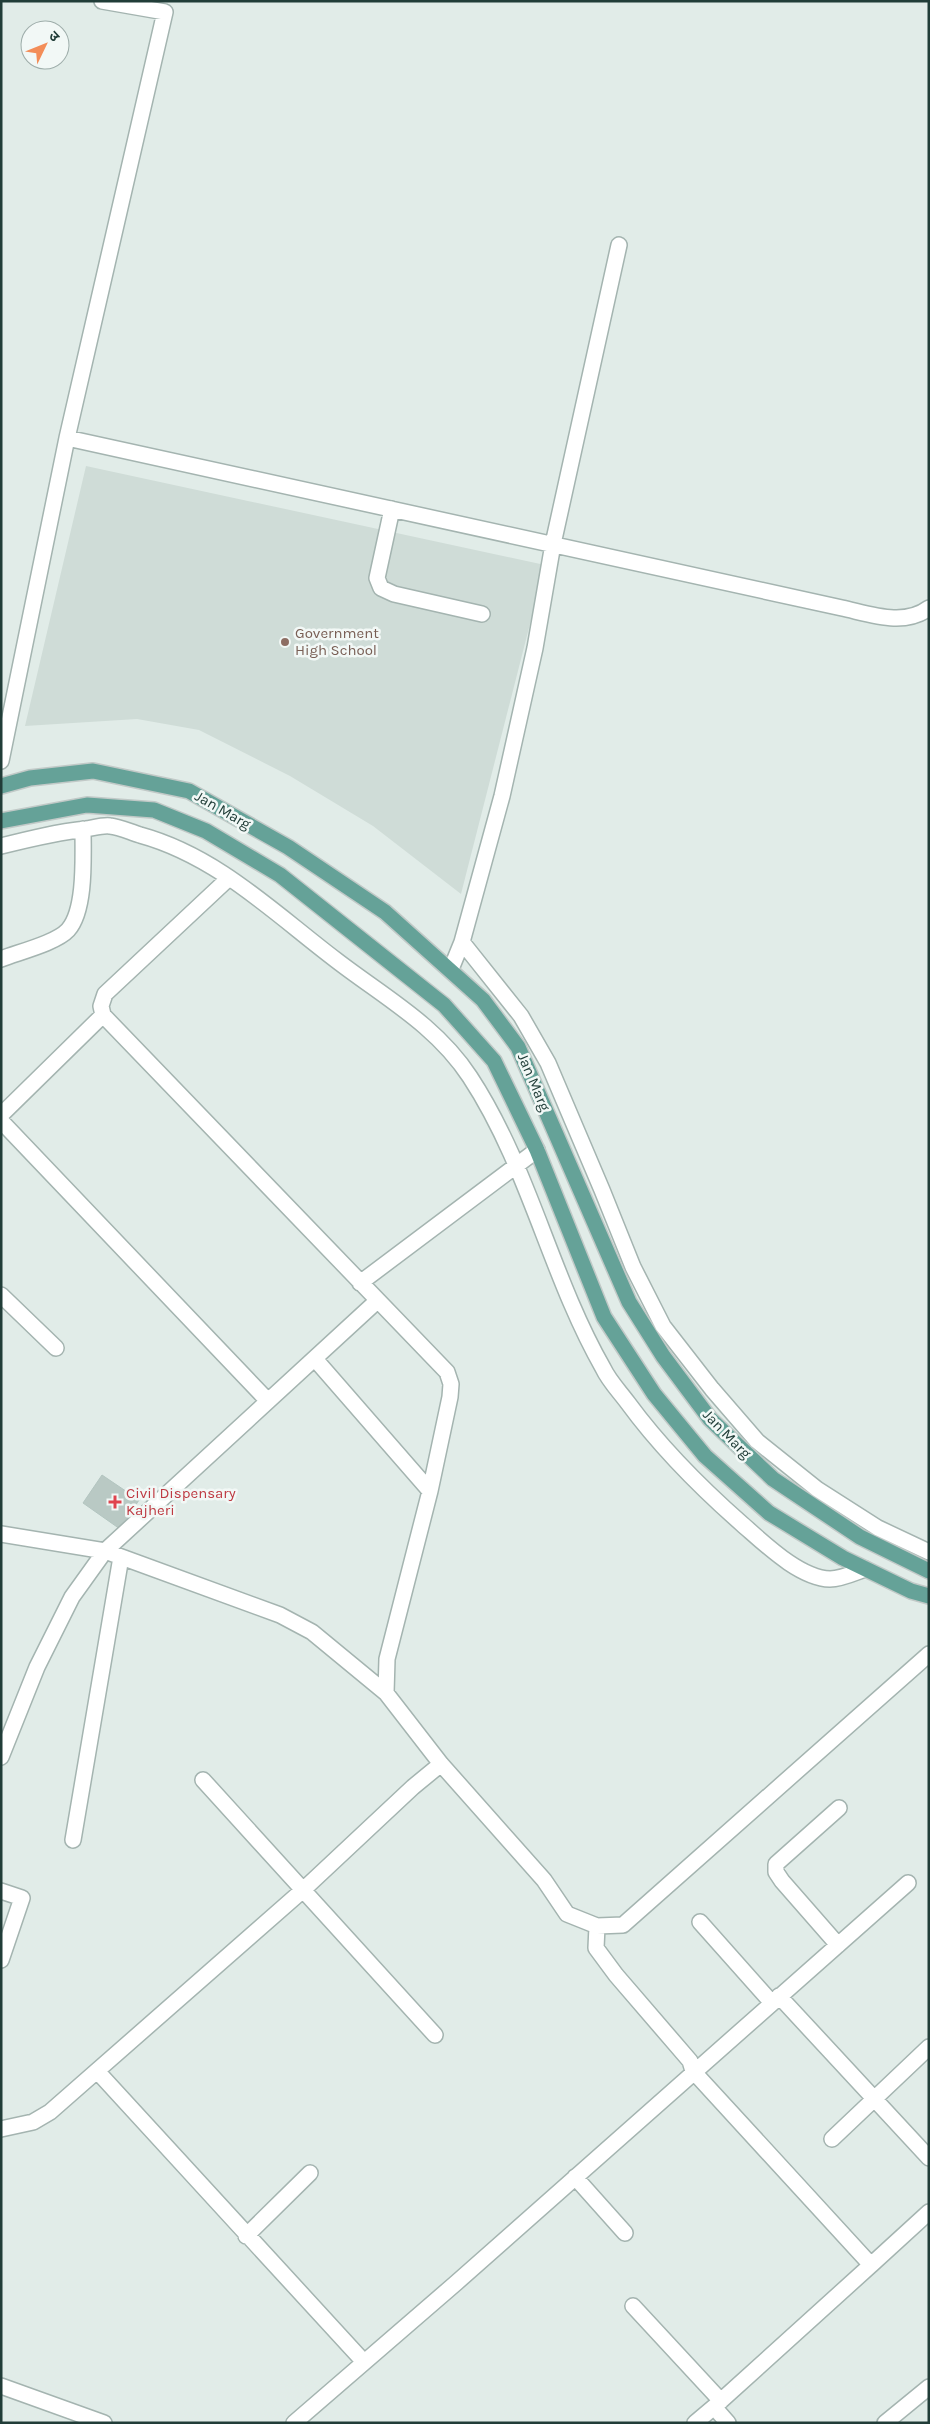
<svg xmlns="http://www.w3.org/2000/svg" width="930" height="2424" font-family="Karla,'Noto Sans Devanagari',sans-serif">
<style>
.built{fill:#cfdcd7}
.building{fill:#b9c9c4;stroke:#b3c5c0}
.lines{fill:none;stroke-linecap:round;stroke-linejoin:round}
.minor-casing{stroke:#a4b4b0;stroke-width:18}
.major-casing{stroke:#c1c9c7;stroke-width:18}
.minor{stroke:#fff;stroke-width:15}
.major{stroke:#65a298;stroke-width:15}
.education-dot{fill:#8d6e63;stroke:#f2f8f6;stroke-width:2}
.health-dot{fill:#e0444e;stroke:#f2f8f6;stroke-width:2}
.labels{text-anchor:middle;stroke-width:5;stroke-linejoin:round;paint-order:stroke}
.education-label{font-size:15px;fill:#785e54;stroke:#f2f8f6;text-anchor:start}
.street-label{font-size:15px;fill:#213d38;stroke:#f2f8f6}
.health-label{font-size:15px;fill:#be3a42;stroke:#f2f8f6;text-anchor:start}
</style>
<rect width="100%" height="100%" fill="#e1ece8"/>
<path class="built" d="M 86,466 L 545,565 L 461,894 L 373,826 L 290,776 L 199,730 L 137,719 L 25,726 Z"/>
<path class="building" d="M 102,1475 L 139,1500 L 120,1529 L 83,1503 Z"/>
<g class="lines">
<g class="minor-casing">
<path id="minor" d="M 67,438 L 842,608 C 870,614 904,627 929,608
M 392,509 L 377,578 L 381,588 L 394,594 L 482,614
M 1,761 L 67,438 L 165,12 L 102,1
M 1,846 C 29,839 57,832 86,829 C 93,828 103,825 110,826 C 120,827 130,832 140,835 C 217,856 274,913 336,960 C 384,997 436,1025 470,1077 C 529,1167 550,1275 603,1368 C 609,1381 620,1392 628,1403 C 661,1448 700,1487 742,1524 C 764,1543 799,1578 830,1579 C 841,1579 854,1573 865,1569
M 462,942 L 521,1016 L 548,1063 L 602,1190 L 633,1267 L 663,1326 L 712,1389 L 757,1441 L 817,1489 L 878,1528 L 929,1552
M 1,959 C 19,952 56,943 68,930 C 86,910 83,856 83,829
M 451,969 L 462,942 L 502,796 L 535,648 L 553,544 L 619,245
M 103,1015 L 101,1006 L 105,994 L 229,878
M 1,1115 L 103,1015 L 447,1372 L 451,1384 L 450,1397 L 430,1491 L 387,1659 L 386,1693 L 441,1764 L 544,1880 L 567,1914 L 597,1926 L 623,1925 L 929,1654
M 1,1121 L 268,1401
M 360,1283 L 537,1150
M 1,1295 L 56,1348
M 377,1301 L 105,1551 L 280,1615 L 312,1632 L 386,1693
M 315,1359 L 430,1491
M 1,1534 L 105,1551 L 72,1597 L 37,1667 L 1,1757
M 203,1780 L 435,2035
M 73,1840 L 121,1557
M 1,1891 L 22,1898 L 1,1960
M 700,1922 L 772,2003
M 597,1926 L 596,1948 L 616,1975 L 690,2061 L 693,2071 L 871,2265 L 714,2407 L 728,2423
M 838,1945 L 782,1881 L 776,1872 L 776,1864 L 839,1808
M 779,1996 L 929,2158
M 97,2071 L 364,2362
M 1,2129 L 33,2122 L 50,2112 L 303,1890 L 413,1787 L 441,1764
M 832,2139 L 929,2047
M 575,2177 L 625,2233
M 246,2236 L 310,2173
M 871,2265 L 929,2212
M 633,2306 L 721,2401
M 1,2386 L 104,2423
M 294,2423 L 456,2283 L 908,1883
M 695,2423 L 714,2407
M 885,2423 L 929,2387"/>
</g>
<g class="major-casing">
<path id="major" d="M 1,786 L 30,778 L 93,771 L 189,791 L 288,847 L 385,912 L 483,1000 L 518,1047 L 629,1302 L 663,1356 L 710,1419 L 773,1479 L 860,1537 L 929,1571
M 1,821 L 87,805 L 154,810 L 206,831 L 280,875 L 444,1005 L 494,1061 L 537,1150 L 604,1317 L 654,1394 L 705,1456 L 769,1513 L 843,1558 L 911,1591 L 929,1596"/>
</g>
<use href="#minor" class="minor"/>
<use href="#major" class="major"/>
</g>
<circle class="education-dot" cx="285" cy="642" r="5"/>
<path class="health-dot" d="M112.5 1494.5h5v5h5v5h-5v5h-5v-5h-5v-5h5z"/>
<g class="labels">
<g class="education-label">
<text x="295" y="638">Government<tspan x="295" dy="17">High School</tspan></text>
</g>
<g class="street-label">
<text transform="translate(223 810) rotate(30)" y="5">Jan Marg</text>
<text transform="translate(534 1082) rotate(67)" y="5">Jan Marg</text>
<text transform="translate(727 1434) rotate(46)" y="5">Jan Marg</text>
</g>
<g class="health-label">
<text x="126" y="1498">Civil Dispensary<tspan x="126" dy="17">Kajheri</tspan></text>
</g>
</g>
<rect width="930" height="2424" fill="none" stroke="#213d38" stroke-width="5"/>
<g transform="translate(45 45) rotate(47)"><circle r="24" fill="#f2f8f6" stroke="#9eadaa"/>
<path d="M0-4L9 19L0 12L-9 19Z" fill="#f38d58"/>
<text y="-8" font-size="14" font-weight="bold" text-anchor="middle" fill="#213d38">उ</text>
</g>
</svg>
